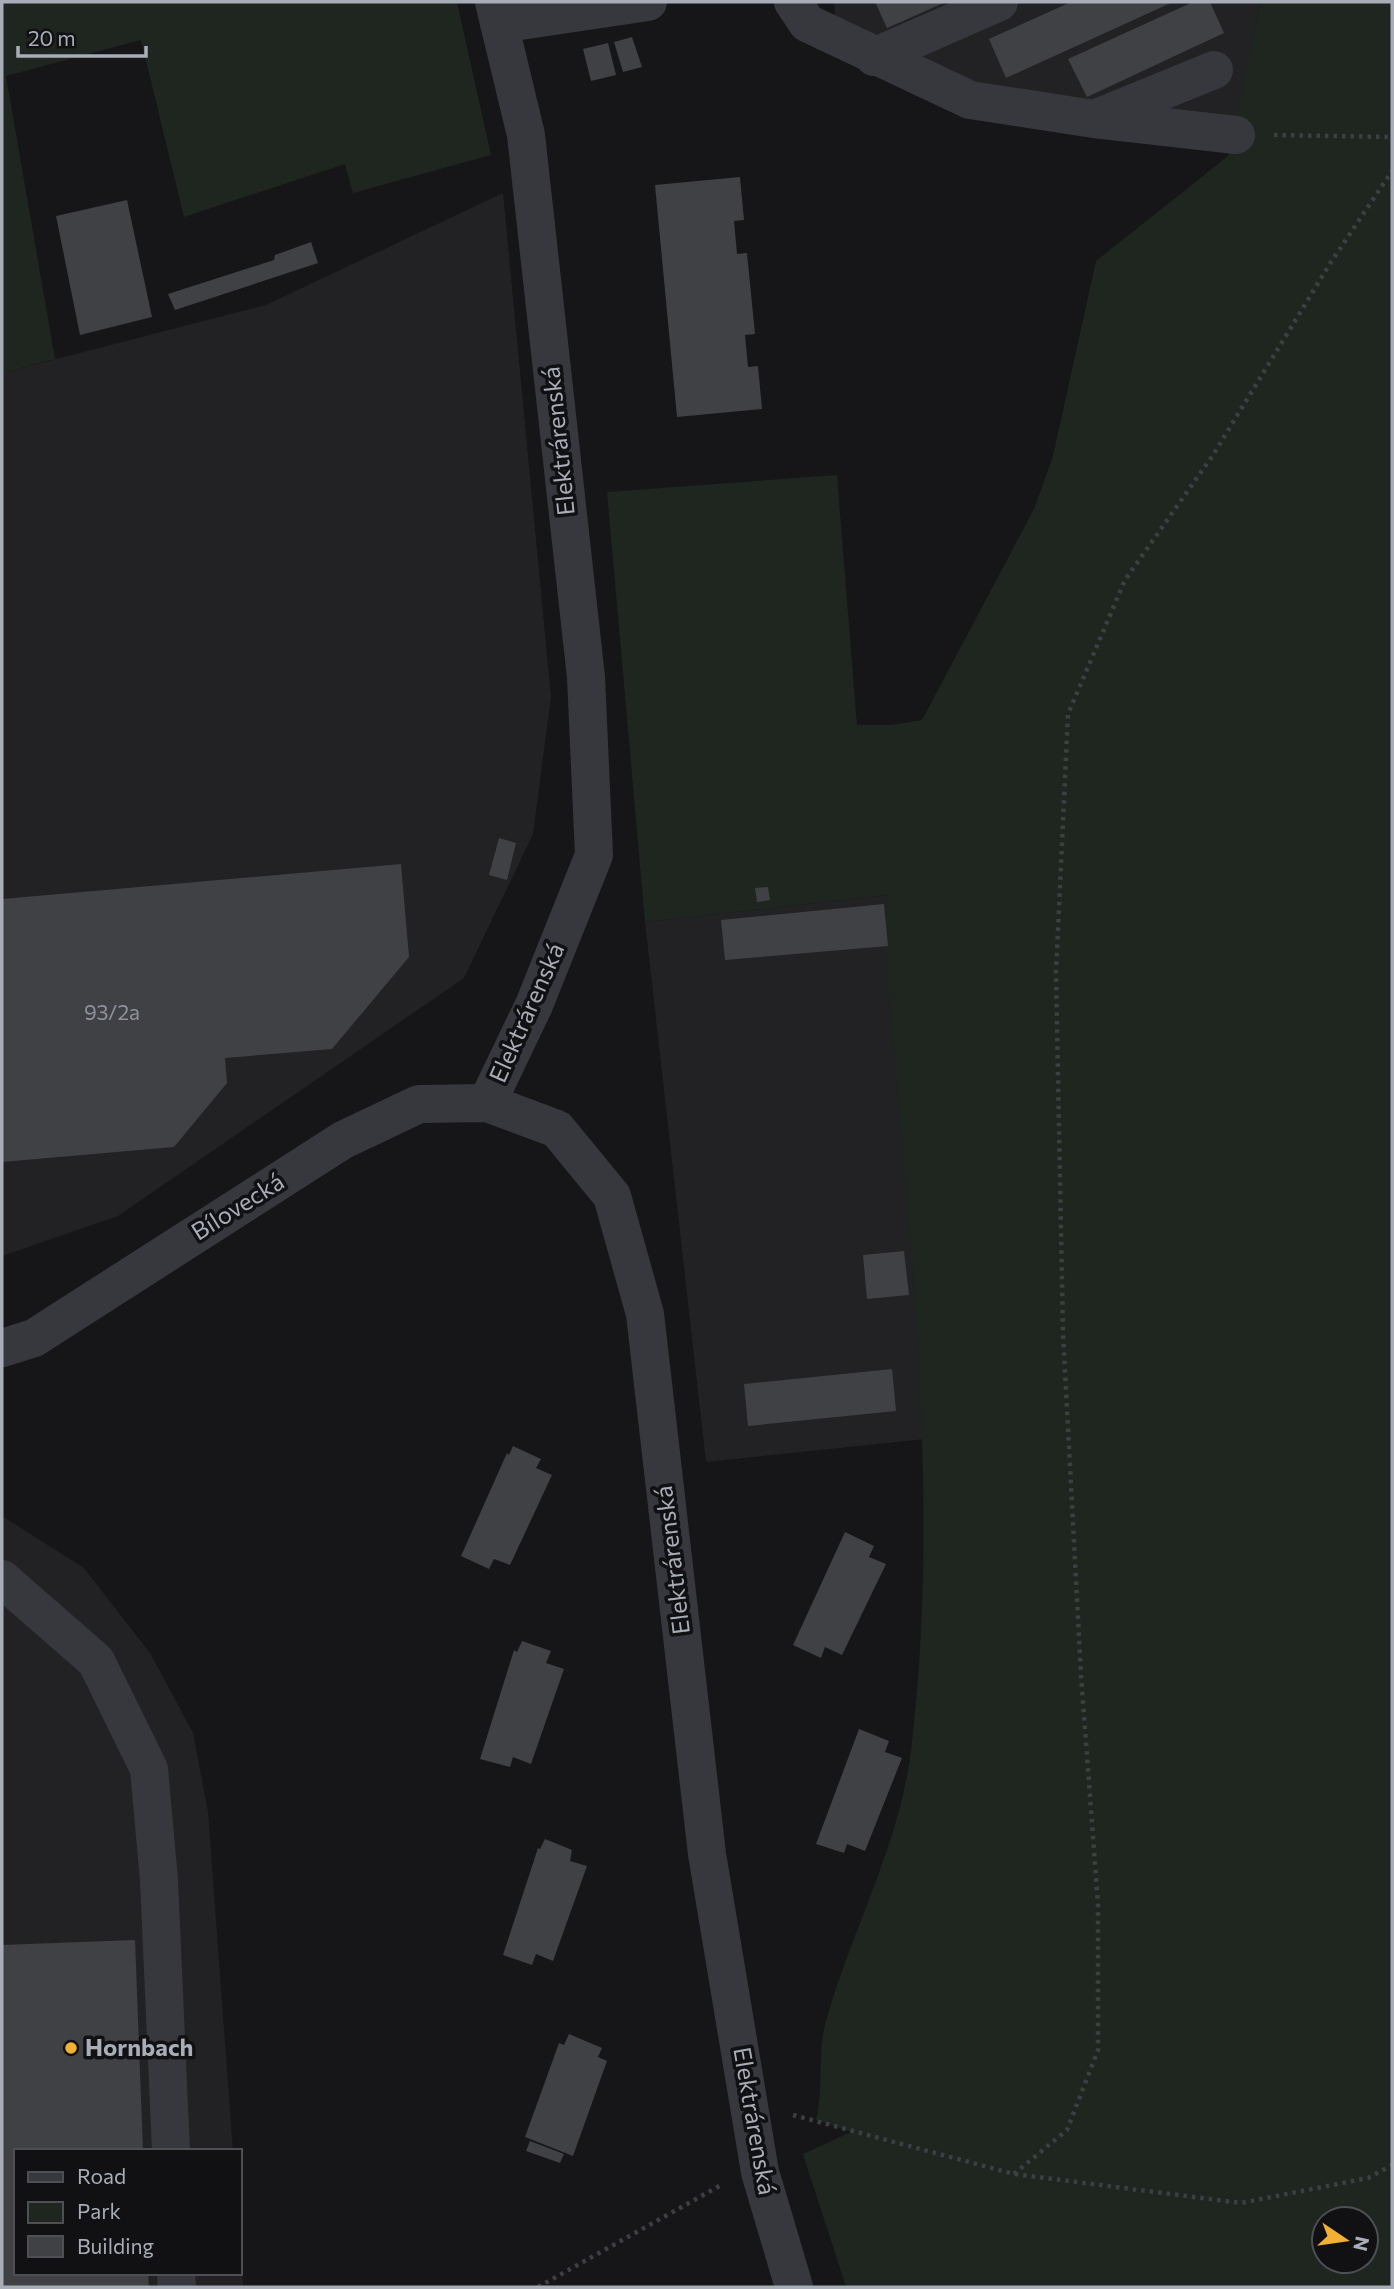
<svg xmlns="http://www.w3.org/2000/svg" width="1394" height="2289" font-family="Commissioner,sans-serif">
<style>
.built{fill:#222225}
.green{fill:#1e261f;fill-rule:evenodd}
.building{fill:#404145}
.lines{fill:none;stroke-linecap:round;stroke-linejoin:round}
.path{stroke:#3d3f44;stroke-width:4.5;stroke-dasharray:3.5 5;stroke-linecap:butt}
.minor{stroke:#37383d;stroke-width:38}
.poi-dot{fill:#f2b134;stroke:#111113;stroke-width:2.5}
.labels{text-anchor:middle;stroke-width:7;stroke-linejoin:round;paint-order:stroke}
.number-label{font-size:21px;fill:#8e929b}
.street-label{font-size:24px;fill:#a8adb8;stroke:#111113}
.poi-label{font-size:24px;font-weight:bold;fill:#a8adb8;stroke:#111113;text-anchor:start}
</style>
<rect width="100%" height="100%" fill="#161618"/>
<path class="built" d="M 834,2 L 1261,2 L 1237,123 L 1132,132 L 838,51 Z
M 503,193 L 551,697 L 533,834 L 464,978 L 118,1216 L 2,1256 L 2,373 L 266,305 Z
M 887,895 L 925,1439 L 706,1462 L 645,922 Z
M 2,1516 L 84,1568 L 150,1653 L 193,1733 L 208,1812 L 233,2151 L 16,2151 L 16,2273 L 240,2273 L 240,2238 L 243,2287 L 2,2287 Z"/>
<path class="green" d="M 2,2 L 457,2 L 491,155 L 353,193 L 345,164 L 184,217 L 141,40 L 6,76 L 55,359 L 2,373 Z
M 1261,2 L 1392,2 L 1392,2287 L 846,2287 L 803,2154 L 851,2132 L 816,2120 C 824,2089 817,2055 825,2025 C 850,1933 899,1847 911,1751 C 943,1483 906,1213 885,945 L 887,895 L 645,922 L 607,492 L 837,475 L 857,725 L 892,725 L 922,720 L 1034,509 L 1053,456 L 1096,261 L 1228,156 ZM 1324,2219 L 1366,2219 L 1366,2261 L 1324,2261 Z"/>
<path class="building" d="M 875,2 L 946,2 L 887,28 Z
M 1071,2 L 1173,2 L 1006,78 L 989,39 Z
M 1193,2 L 1210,2 L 1224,33 L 1087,97 L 1068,59 Z
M 632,37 L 642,67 L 623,72 L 614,42 Z
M 608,43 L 616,75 L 591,81 L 583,49 Z
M 740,177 L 744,220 L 734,221 L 737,254 L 747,253 L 755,334 L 745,335 L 748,367 L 758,366 L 762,409 L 677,417 L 655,185 Z
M 127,200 L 152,317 L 80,335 L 56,216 Z
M 311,242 L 318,263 L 175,310 L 168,294 L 274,260 L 275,255 Z
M 499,838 L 516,843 L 507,880 L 489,875 Z
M 401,864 L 409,957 L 332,1049 L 225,1058 L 227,1083 L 174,1147 L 2,1162 L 2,899 Z
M 768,887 L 770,900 L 757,902 L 755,888 Z
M 884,904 L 888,946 L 725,960 L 721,920 Z
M 904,1251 L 909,1295 L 867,1299 L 863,1255 Z
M 892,1369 L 896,1411 L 748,1426 L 744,1384 Z
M 513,1446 L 541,1459 L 536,1468 L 552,1475 L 510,1565 L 494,1559 L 489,1569 L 461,1556 L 507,1453 L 509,1455 Z
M 845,1532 L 874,1546 L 869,1557 L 886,1564 L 842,1655 L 825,1647 L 821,1658 L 793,1645 Z
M 522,1641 L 551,1651 L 546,1663 L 564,1669 L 531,1764 L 513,1757 L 510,1767 L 480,1759 L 514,1650 L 517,1652 Z
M 859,1729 L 889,1741 L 885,1752 L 902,1758 L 865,1851 L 847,1844 L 844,1853 L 816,1844 Z
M 545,1839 L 572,1850 L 570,1861 L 587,1866 L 553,1961 L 536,1954 L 532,1965 L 503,1955 L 538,1848 L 540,1849 Z
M 135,1940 L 143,2151 L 16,2151 L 16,2273 L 148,2273 L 149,2287 L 2,2287 L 2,1945 Z
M 569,2034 L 602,2048 L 598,2057 L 607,2061 L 573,2156 L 525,2137 L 559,2043 L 564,2045 Z
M 530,2141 L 564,2154 L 560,2163 L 526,2151 Z"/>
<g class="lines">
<path class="path" d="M 1274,135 L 1392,137
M 793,2115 L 1014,2174 L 1241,2203 L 1368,2178 L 1392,2165
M 1014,2174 L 1067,2130 L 1098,2050 L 1098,1904 L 1081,1675 L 1063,1333 L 1056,973 L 1068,714 L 1125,580 L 1213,455 L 1331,262 L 1392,171
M 538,2287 L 723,2184"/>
<path class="minor" d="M 793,2 L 807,23 L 970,100 L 1094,119 L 1236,135
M 499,24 L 648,2
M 874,57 L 999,2
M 1099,117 L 1214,70
M 487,1103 L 534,1005 L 594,855 L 586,677 L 526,135 L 494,2
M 2,1348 L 34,1338 L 343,1140 L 419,1104 L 487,1103 L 557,1129 L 612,1196 L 645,1314 L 707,1854 L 760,2172 L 794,2287
M 2,1579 L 96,1661 L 149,1769 L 159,1880 L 171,2151
M 176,2273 L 177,2287"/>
</g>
<circle class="poi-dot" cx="71" cy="2048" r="7"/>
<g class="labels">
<g class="number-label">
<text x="112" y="1020">93/2a</text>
</g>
<g class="street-label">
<text transform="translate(559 441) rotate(-96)" y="8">Elektrárenská</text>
<text transform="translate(527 1013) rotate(-66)" y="8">Elektrárenská</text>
<text transform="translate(238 1207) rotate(-32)" y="8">Bílovecká</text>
<text transform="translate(673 1560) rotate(-97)" y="8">Elektrárenská</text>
<text transform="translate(754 2121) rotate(80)" y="8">Elektrárenská</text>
</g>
<g class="poi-label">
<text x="85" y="2056">Hornbach</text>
</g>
</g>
<rect width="1394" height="2289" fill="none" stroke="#a8adb8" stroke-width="7"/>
<rect x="14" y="2149" width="228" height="126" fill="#111113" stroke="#4d4f55" stroke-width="2"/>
<rect x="28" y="2172" width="35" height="10" fill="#37383d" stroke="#4d4f55" stroke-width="2"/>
<text x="77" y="2184" font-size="21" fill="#a8adb8">Road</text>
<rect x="28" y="2202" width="35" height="21" fill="#1e261f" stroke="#4d4f55" stroke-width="2"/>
<text x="77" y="2219" font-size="21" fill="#a8adb8">Park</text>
<rect x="28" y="2236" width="35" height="21" fill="#404145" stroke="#4d4f55" stroke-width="2"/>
<text x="77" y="2254" font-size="21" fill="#a8adb8">Building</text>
<g transform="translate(1345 2240) rotate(103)"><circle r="33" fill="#111113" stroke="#4d4f55" stroke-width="2"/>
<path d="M0-5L12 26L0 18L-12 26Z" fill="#f2b134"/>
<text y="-10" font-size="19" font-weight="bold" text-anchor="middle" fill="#a8adb8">N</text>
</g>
<path d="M18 46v10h128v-10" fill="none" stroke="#a8adb8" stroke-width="3.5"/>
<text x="28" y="46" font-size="21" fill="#a8adb8" stroke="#111113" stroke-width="5" paint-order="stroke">20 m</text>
</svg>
